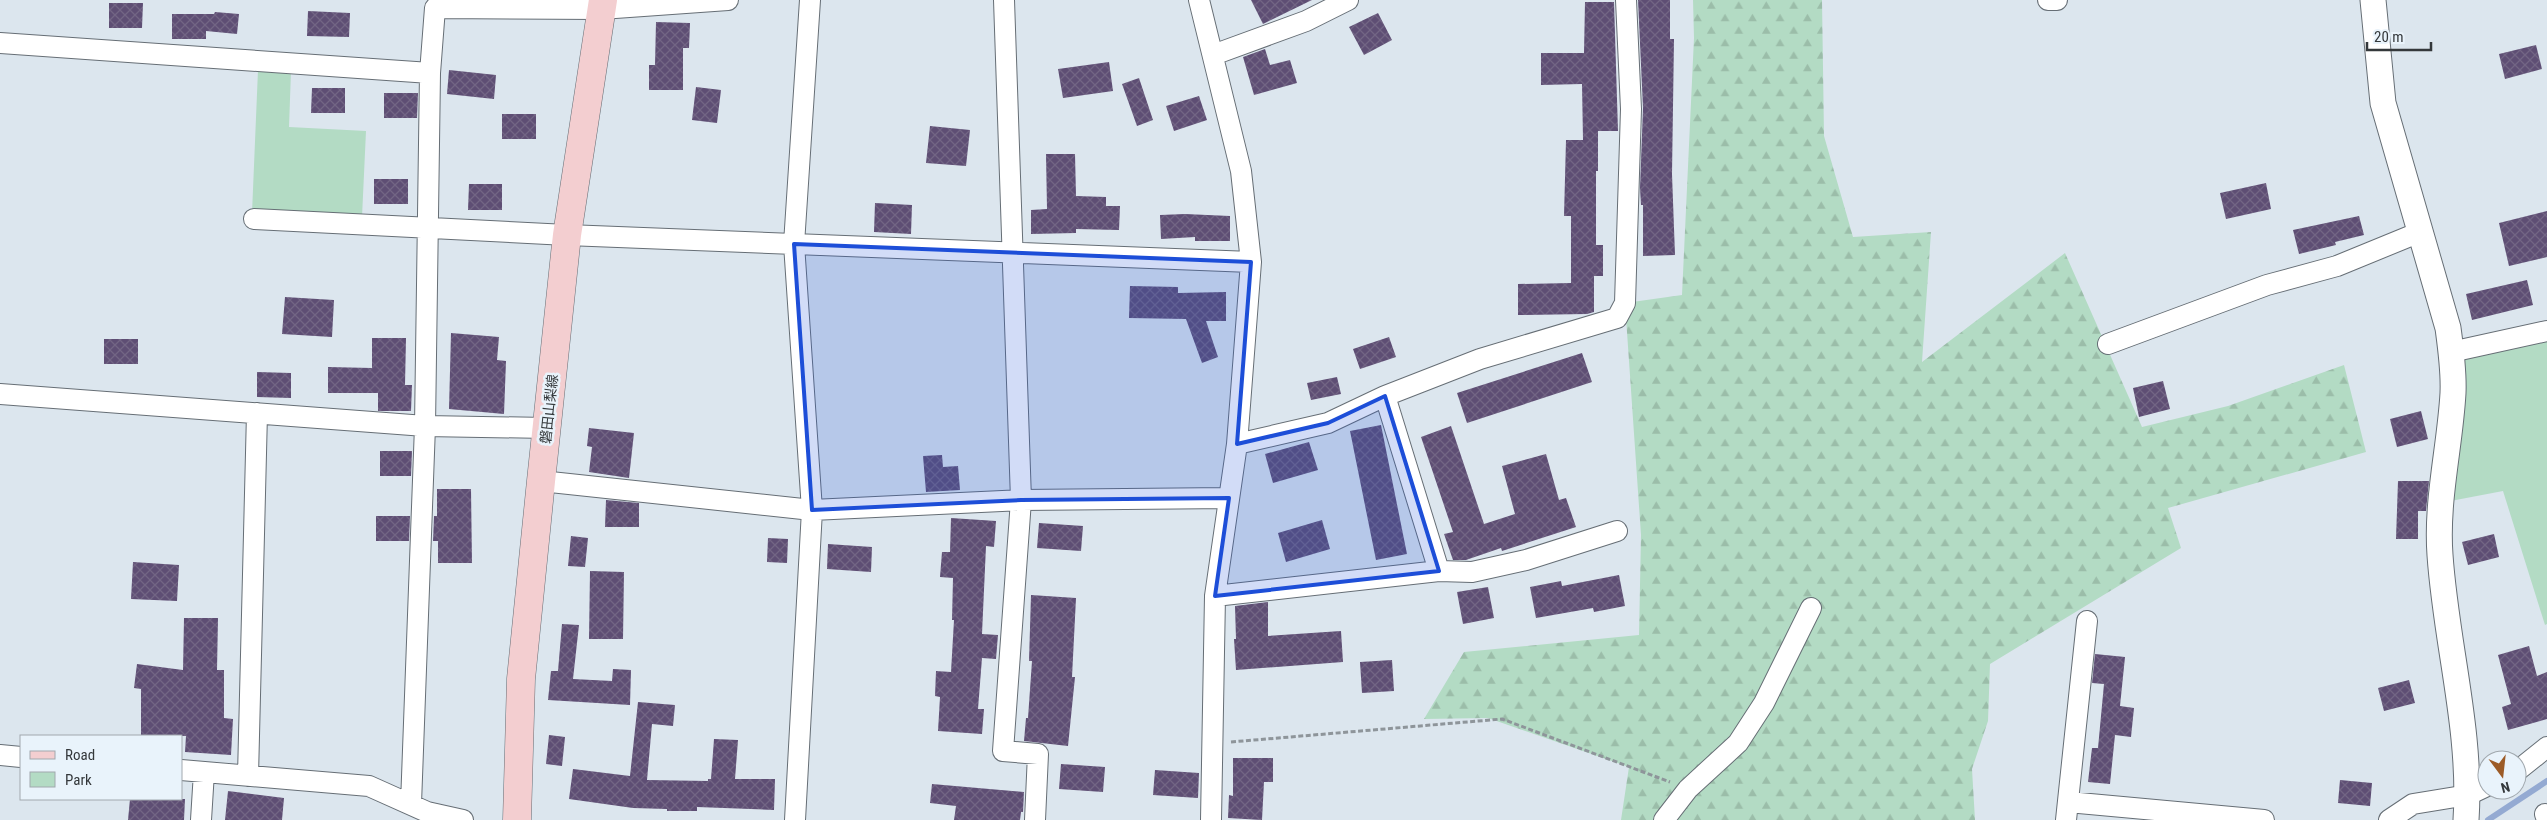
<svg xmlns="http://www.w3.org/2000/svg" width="2547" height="820" font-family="'Roboto Condensed','Noto Sans JP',sans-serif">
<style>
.green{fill:#b3dbc4}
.forest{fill:url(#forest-firs)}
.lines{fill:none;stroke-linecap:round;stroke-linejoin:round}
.stream{stroke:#94aad2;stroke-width:6}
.building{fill:url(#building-cross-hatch)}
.minor-casing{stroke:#666e75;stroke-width:22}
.tertiary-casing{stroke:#666e75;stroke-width:27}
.secondary-casing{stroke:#666e75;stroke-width:29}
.path{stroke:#8e959a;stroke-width:3;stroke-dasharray:5 2.5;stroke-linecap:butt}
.minor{stroke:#fff;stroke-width:20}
.tertiary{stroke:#fff;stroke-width:25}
.secondary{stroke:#f3ced0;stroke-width:28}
.marked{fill:#1d4ed8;fill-opacity:0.2;stroke:#1d4ed8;stroke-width:4;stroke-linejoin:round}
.labels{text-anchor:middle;stroke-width:5;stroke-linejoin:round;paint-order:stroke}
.street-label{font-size:14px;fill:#34383b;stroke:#e9f3fb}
</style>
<defs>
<pattern id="forest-firs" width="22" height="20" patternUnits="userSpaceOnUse" patternTransform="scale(1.25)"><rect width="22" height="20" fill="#b3dbc4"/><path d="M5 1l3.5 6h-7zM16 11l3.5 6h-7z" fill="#9bbda9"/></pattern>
<pattern id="building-cross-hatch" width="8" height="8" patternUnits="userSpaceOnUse" patternTransform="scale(1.25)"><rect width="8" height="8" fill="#5e4e74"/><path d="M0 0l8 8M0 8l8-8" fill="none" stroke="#726584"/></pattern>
</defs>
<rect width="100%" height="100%" fill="#dce6ee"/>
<path class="green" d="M 258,70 L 291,71 L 289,127 L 366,131 L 362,217 L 252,213 Z
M 2547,331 L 2547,624 L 2545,625 L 2503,491 L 2440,503 L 2451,352 Z"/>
<path class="forest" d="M 1693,0 L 1822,0 L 1824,136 L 1853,237 L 1931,232 L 1922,362 L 2065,253 L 2142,427 L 2228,406 L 2344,365 L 2366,452 L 2168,508 L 2181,548 L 1990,664 L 1988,721 L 1972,769 L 1975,820 L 1621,820 L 1629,767 L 1488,718 L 1424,719 L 1464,652 L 1639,635 L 1641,535 L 1625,303 L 1682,295 L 1694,38 Z"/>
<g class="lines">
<path class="stream" d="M 2488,820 L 2547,781"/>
</g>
<path class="building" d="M 1251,0 L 1312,0 L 1263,24 Z
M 1638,0 L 1670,0 L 1670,39 L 1674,39 L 1672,174 L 1675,255 L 1643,256 L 1643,205 L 1641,205 L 1640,188 L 1643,108 Z
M 1585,2 L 1614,2 L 1618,131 L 1598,131 L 1598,171 L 1596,171 L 1596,245 L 1603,245 L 1603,276 L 1594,276 L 1594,312 L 1587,314 L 1518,315 L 1518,284 L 1571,283 L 1571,216 L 1564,216 L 1566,140 L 1583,140 L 1582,84 L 1541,85 L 1541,53 L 1584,53 Z
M 109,3 L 143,3 L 142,28 L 109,28 Z
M 308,11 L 350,13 L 349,37 L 307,36 Z
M 215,12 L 239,14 L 237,34 L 206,31 L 206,39 L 172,39 L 172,14 L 214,14 Z
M 1378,13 L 1392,40 L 1364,55 L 1349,27 Z
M 656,22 L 690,23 L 689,48 L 683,48 L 683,90 L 649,90 L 649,65 L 655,65 Z
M 2536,45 L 2542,69 L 2505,79 L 2499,54 Z
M 1265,49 L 1270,65 L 1290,60 L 1297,83 L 1254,95 L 1243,57 Z
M 1109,62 L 1113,91 L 1063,98 L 1058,69 Z
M 449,70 L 496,75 L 494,99 L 447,94 Z
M 1139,78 L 1153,120 L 1137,126 L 1122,84 Z
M 696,87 L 721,90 L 717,123 L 692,120 Z
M 312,88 L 345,88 L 345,113 L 311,113 Z
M 384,93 L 418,93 L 417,118 L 384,118 Z
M 1199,96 L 1207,120 L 1174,131 L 1166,106 Z
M 502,114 L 536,114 L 536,139 L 502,139 Z
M 930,126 L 970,130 L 966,166 L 926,163 Z
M 1046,154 L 1075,154 L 1076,196 L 1106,197 L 1106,206 L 1120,206 L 1119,230 L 1076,229 L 1076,233 L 1031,234 L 1031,210 L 1047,209 Z
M 374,179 L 408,179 L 408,204 L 374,204 Z
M 2266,183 L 2271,209 L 2226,219 L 2220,193 Z
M 469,184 L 502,184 L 502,210 L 468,210 Z
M 875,203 L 912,205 L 911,234 L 874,232 Z
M 2547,211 L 2547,257 L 2509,266 L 2499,223 Z
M 1185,214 L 1230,216 L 1230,241 L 1195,241 L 1195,237 L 1161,239 L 1160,215 Z
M 2359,216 L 2364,235 L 2335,242 L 2336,245 L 2299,254 L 2293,230 Z
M 2527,280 L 2533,305 L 2472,320 L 2466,294 Z
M 1130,286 L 1178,287 L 1178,293 L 1226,292 L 1226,321 L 1206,321 L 1218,357 L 1202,363 L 1186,319 L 1129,318 Z
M 285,297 L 334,300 L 332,337 L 282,334 Z
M 451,333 L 499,337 L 497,360 L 506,361 L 504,414 L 449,409 Z
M 1389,337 L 1396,357 L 1360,369 L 1353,349 Z
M 372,338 L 406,338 L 405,385 L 412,385 L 411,411 L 378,411 L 378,393 L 328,393 L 328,367 L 372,368 Z
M 104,339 L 138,339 L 138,364 L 104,364 Z
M 1582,353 L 1592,382 L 1467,423 L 1457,393 Z
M 257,372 L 291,373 L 291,398 L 257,397 Z
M 1337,377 L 1341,394 L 1311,400 L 1307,383 Z
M 2163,381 L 2170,409 L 2139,417 L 2133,388 Z
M 2421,411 L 2428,439 L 2397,447 L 2390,419 Z
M 1381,425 L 1407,554 L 1376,560 L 1350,431 Z
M 1451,426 L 1484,524 L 1515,514 L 1502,466 L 1546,454 L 1559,500 L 1566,498 L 1576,527 L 1502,551 L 1501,548 L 1466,560 L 1453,560 L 1444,534 L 1453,532 L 1421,437 Z
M 589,428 L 634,433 L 629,478 L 589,472 L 592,447 L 587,446 Z
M 1309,442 L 1318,470 L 1273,483 L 1265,454 Z
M 380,451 L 412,451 L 411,476 L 380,476 Z
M 942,455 L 943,467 L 958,466 L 960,490 L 926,492 L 923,456 Z
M 2398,481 L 2429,481 L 2426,511 L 2418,511 L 2418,539 L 2396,539 Z
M 437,489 L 471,489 L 472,563 L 438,563 L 438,541 L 433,541 L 434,516 L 437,516 Z
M 606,500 L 639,503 L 639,527 L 605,527 Z
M 376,516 L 410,516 L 409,541 L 376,541 Z
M 951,518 L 996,521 L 994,547 L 986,546 L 982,634 L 998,635 L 996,659 L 982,658 L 978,709 L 984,709 L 982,734 L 938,731 L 940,697 L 935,696 L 936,671 L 951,672 L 954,620 L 952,620 L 953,578 L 940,577 L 942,552 L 950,552 Z
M 1322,520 L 1330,549 L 1286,562 L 1278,533 Z
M 1039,523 L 1083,526 L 1081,551 L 1037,548 Z
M 2494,534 L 2499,557 L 2468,565 L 2462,542 Z
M 571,536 L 588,538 L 585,567 L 568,566 Z
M 768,538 L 788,539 L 787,563 L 767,562 Z
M 828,544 L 872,547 L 871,572 L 827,569 Z
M 133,562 L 179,565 L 177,601 L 131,599 Z
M 590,571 L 624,572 L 623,639 L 589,639 Z
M 1619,575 L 1625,606 L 1594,612 L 1593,608 L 1536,618 L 1530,587 L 1561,581 L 1562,586 Z
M 1488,587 L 1494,618 L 1463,624 L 1457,592 Z
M 1031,595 L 1076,598 L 1072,677 L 1075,677 L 1068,746 L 1024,741 L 1026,718 L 1028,718 L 1032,661 L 1029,661 Z
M 1268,602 L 1268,636 L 1341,631 L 1343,662 L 1236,670 L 1234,639 L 1236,639 L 1235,606 Z
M 184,618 L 218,618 L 217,670 L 224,670 L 224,718 L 233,719 L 231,755 L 185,752 L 186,736 L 141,736 L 141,689 L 134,688 L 137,664 L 183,670 Z
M 562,624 L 579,625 L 573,679 L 612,681 L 613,669 L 631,670 L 630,705 L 548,700 L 551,671 L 558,671 Z
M 2529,646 L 2537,676 L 2547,672 L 2547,719 L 2508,730 L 2502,707 L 2511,704 L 2498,655 Z
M 2095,654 L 2125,657 L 2120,706 L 2134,708 L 2131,737 L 2115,735 L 2110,784 L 2088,782 L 2092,748 L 2098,748 L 2104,684 L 2092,683 Z
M 1392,660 L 1394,691 L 1362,693 L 1360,662 Z
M 2409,680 L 2415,703 L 2384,711 L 2378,688 Z
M 638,702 L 675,705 L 673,726 L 652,724 L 647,780 L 708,781 L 708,779 L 711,779 L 714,739 L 738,740 L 735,779 L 775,779 L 774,810 L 697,807 L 697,811 L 667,811 L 667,809 L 633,808 L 569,799 L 573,769 L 630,776 Z
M 549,735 L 565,737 L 562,766 L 546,764 Z
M 1233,758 L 1273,758 L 1273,782 L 1264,782 L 1262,820 L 1228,818 L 1229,795 L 1233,796 Z
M 1061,764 L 1105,767 L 1103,792 L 1059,789 Z
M 1155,770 L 1199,773 L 1198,798 L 1153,795 Z
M 2340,780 L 2372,783 L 2370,806 L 2338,803 Z
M 932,784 L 1024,792 L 1023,812 L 1021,812 L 1020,820 L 954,820 L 956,806 L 930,803 Z
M 228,791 L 284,798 L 282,820 L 225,820 Z
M 130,799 L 185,799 L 184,820 L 128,820 Z"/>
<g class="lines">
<g class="minor-casing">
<path id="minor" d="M 1004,0 L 1021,500 L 1003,751 L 1038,754 L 1035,820
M 1199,0 L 1241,171 L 1251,262 L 1237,444 L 1215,596 L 1439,571 L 1472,572 L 1526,560 L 1617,531
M 2048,0 L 2057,0
M 0,43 L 430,73
M 1213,55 L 1306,21 L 1348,0
M 254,219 L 567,235 L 1251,262
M 2108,344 L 2267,285 L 2337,266 L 2420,232
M 2451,352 L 2547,331
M 0,394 L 425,426 L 547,428
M 1385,396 L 1439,571
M 1237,444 L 1328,423 L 1385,396 L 1480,359 L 1617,318 L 1625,303 L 1631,109 L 1626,0
M 541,481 L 812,510 L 1021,500 L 1229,498
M 0,755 L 21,757
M 181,770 L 369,786 L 427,812 L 463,820
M 2517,771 L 2547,747
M 248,776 L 257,413
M 2068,802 L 2264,820
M 411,804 L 425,426 L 430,73 L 435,8 L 601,9 L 728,0
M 2545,814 L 2547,820
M 201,820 L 204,772
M 795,820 L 812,510 L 794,244 L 810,0
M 1211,820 L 1215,596
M 1664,820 L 1688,789 L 1738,743 L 1764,703 L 1811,608
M 2066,820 L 2087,621
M 2389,820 L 2413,804 L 2468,795 L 2487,786"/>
</g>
<g class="tertiary-casing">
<path id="tertiary" d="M 2373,0 L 2383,103 L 2448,328 C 2451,350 2454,371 2453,393 C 2450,447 2436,500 2440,555 C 2446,644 2472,731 2466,820"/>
</g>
<g class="secondary-casing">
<path id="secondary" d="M 517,820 L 521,679 L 541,481 L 567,235 L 603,0"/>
</g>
<path class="path" d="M 1231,742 L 1502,719 L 1670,782"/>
<use href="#minor" class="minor"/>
<use href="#tertiary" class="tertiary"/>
<use href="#secondary" class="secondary"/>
</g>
<path class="marked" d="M 794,244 L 1251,262 L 1237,444 L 1328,423 L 1385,396 L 1439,571 L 1215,596 L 1229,498 L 1021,500 L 812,510 Z"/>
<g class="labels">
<g class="street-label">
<text transform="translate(549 409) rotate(-84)" y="5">磐田山梨線</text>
</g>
</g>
<rect x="20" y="735" width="162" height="65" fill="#e9f3fb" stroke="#a1a8ae"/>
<rect x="30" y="751" width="25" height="8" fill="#f3ced0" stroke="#a1a8ae"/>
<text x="65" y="760" font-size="15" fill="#34383b">Road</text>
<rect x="30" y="772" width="25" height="15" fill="#b3dbc4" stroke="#a1a8ae"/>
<text x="65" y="785" font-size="15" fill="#34383b">Park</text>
<g transform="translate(2502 775) rotate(165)"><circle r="24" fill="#e9f3fb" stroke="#a1a8ae"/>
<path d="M0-4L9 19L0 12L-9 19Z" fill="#9c5b27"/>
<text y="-8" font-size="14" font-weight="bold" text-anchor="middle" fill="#34383b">N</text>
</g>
<path d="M2367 42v8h64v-8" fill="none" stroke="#34383b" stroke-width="2.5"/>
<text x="2374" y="42" font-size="15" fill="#34383b" stroke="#e9f3fb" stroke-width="4" paint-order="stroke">20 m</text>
</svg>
